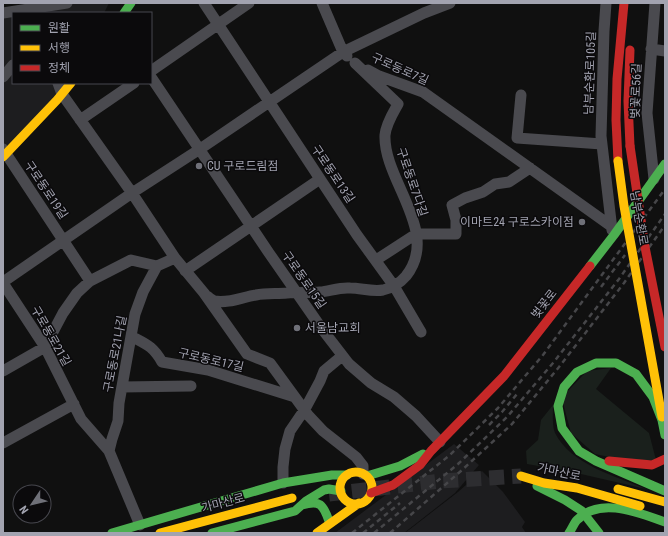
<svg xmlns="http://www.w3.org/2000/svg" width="668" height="536" font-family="'Roboto Condensed','Noto Sans KR',sans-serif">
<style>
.built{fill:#1d1d1f}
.green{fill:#1a201c}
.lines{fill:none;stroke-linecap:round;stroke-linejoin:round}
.secondary-tunnel{stroke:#2d2d30;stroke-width:15;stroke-dasharray:15 8;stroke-linecap:butt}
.street{stroke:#4a4a4f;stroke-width:11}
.fast{stroke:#4caf50;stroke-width:9}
.slow{stroke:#ffc107;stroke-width:9}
.jam{stroke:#c62828;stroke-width:9}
.rail{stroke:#464649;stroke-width:2.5;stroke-dasharray:5 4;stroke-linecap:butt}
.slow-bridge{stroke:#ffc107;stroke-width:9}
.jam-bridge{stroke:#c62828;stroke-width:9}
.poi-dot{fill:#6f7078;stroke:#0b0a0c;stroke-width:1.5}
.labels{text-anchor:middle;stroke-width:3;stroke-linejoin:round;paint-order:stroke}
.street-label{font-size:12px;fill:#a2a3b0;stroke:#0b0a0c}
.poi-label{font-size:12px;fill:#a2a3b0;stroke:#0b0a0c;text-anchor:start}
</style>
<rect width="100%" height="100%" fill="#101010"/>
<path class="built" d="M 62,3 L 109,3 L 104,13 L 13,13 L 13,83 L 68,83 L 3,155 L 3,12 Z
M 454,444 L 479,465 L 455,493 L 404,533 L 335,533 Z
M 482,471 L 503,492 L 525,522 L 522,527 L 526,533 L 405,533 L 458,492 Z"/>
<path class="green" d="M 611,368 L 596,389 L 649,433 L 656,460 L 628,461 L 595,454 L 571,433 L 563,403 L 565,394 L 587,371 Z
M 553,405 C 553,413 552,426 555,433 C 571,465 616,476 646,489 L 568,471 L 527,464 L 526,451 L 538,440 L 541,420 Z"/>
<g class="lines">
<path class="secondary-tunnel" d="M 329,494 L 441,481 L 521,476"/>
<path class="street" d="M 204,3 L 357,235 L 394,286 L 421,332
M 322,3 L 343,52 L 347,56
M 606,3 L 604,31 L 601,136 L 612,230
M 3,13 L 67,3
M 651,49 L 665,51
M 368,70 L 379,76 L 423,92 L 611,226
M 151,71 L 249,3
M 3,77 L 13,65
M 151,77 L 269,253 L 322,329 L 349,364 L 371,383 L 394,397 L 416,416 L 440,442
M 58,83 L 62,94 L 132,193 L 175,258 L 204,293 L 247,354 L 270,363 L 308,415 L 323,431 L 356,457 L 363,466 L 363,474
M 521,95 L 517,138 L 602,144
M 80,120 L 134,83
M 3,149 L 90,281
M 654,179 L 647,113 L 655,3
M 376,260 L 416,234 L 456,234 L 456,220 L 452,205 L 465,198 L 483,192 L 495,184 L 509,182 L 530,168
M 185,271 L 320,179
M 3,282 L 132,193 L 200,149 L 343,52 L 424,13 L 450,3
M 3,283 L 45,347 L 81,419 L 109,451 L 140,525
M 207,296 C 209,298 212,300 214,301 C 228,304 243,297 256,295 C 266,293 277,294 287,293 C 298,292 309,293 320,292 C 330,291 340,287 350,288 C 361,288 372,292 383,290 C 392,288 400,283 406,276 C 441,232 383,180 385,135 C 386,124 393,113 398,104 L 355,63
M 131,336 C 146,344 153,346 162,362 L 208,370 L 295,397
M 3,371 L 45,347 L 63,313 L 77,293 L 90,281 L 131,260 L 157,266 L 175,258
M 122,387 L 191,386
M 3,443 L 74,404
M 109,451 L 112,439 L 118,421 L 119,403 L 135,314 L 143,292 L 157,266
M 283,483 L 283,467 L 285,449 L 290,431 L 305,409 L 320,381 L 324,371 L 342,356"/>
<path class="fast" d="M 124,13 L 131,3
M 590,266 L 614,235 L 665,164
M 665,435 L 662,420 L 653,397 L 636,374 L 616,363 L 596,363 L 577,372 L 564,387 L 558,406 L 562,428 L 579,451 L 596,461 L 665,491
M 367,476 L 400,466 L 423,454
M 537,486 L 565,500 L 582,511
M 302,505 C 320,500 323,504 329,521
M 588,519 L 599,533
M 112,533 L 283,483 L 332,475 L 347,475
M 212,533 L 295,511 L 306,501 L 324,490 L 329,489 L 341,491
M 569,533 C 572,529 574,523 577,520 C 600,496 639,513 665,522"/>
<path class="slow" d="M 3,157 L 57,100 L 71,83
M340 488a16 16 0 1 1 32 0a16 16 0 1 1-32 0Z
M 521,476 L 544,483 L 577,488 L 640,506
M 618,489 L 665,502
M 160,533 L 292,498
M 317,533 L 359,503"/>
<path class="jam" d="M 630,50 L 628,101 L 630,146
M 618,161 L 616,120 L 617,79 L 624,3
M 609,461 L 652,465 L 665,459
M 371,493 L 393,485 L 420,465 L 431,451 L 504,376 L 590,266"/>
<path class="rail" d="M 601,287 L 625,255
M 489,425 L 502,412 L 517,394
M 352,533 L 450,455 L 498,408 L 543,355 L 665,189
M 363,533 L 400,503
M 374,533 L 458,464 L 507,417 L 553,363 L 619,279 L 665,214
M 390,533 L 462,470 L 512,424 L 559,367 L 624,283 L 665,225"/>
<path class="slow-bridge" d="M 618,161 L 624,206 L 662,417"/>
<path class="jam-bridge" d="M 630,146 L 645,247 L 665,347"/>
</g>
<g class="poi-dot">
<circle cx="199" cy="166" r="4"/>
<circle cx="582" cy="222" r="4"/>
<circle cx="297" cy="328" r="4"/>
</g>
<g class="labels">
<g class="street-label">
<text transform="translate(400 69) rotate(24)" y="4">구로동로7길</text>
<text transform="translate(590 73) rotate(-88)" y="4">남부순환로105길</text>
<text transform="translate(636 91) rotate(-88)" y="4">벚꽃로56길</text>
<text transform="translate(333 174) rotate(56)" y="4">구로동로13길</text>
<text transform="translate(412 182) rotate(71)" y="4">구로동로7다길</text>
<text transform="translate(46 190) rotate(56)" y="4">구로동로19길</text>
<text transform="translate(639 218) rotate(80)" y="4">남부순환로</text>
<text transform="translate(304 280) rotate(55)" y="4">구로동로15길</text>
<text transform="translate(544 304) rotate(-52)" y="4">벚꽃로</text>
<text transform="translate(51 336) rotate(60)" y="4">구로동로21길</text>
<text transform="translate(115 354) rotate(-79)" y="4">구로동로21나길</text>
<text transform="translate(211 360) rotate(13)" y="4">구로동로17길</text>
<text transform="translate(559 472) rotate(12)" y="4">가마산로</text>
<text transform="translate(223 503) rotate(-15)" y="4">가마산로</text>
</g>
<g class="poi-label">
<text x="207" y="170">CU 구로드림점</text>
<text x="574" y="226" text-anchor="end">이마트24 구로스카이점</text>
<text x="305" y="332">서울남교회</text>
</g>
</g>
<rect width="668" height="536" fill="none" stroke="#a2a3b0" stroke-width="8"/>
<rect x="12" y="12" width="140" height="72" fill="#0b0a0c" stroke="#47474e"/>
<rect x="20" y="25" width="20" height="6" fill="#4caf50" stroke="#47474e"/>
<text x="48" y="32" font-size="12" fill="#a2a3b0">원활</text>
<rect x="20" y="45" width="20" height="6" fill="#ffc107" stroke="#47474e"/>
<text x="48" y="52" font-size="12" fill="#a2a3b0">서행</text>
<rect x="20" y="65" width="20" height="6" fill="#c62828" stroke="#47474e"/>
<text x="48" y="72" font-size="12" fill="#a2a3b0">정체</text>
<g transform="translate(32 504) rotate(235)"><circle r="19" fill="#0b0a0c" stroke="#47474e"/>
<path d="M0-3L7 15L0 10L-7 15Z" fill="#6f7078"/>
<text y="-6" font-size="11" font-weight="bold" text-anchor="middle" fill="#a2a3b0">N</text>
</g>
</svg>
